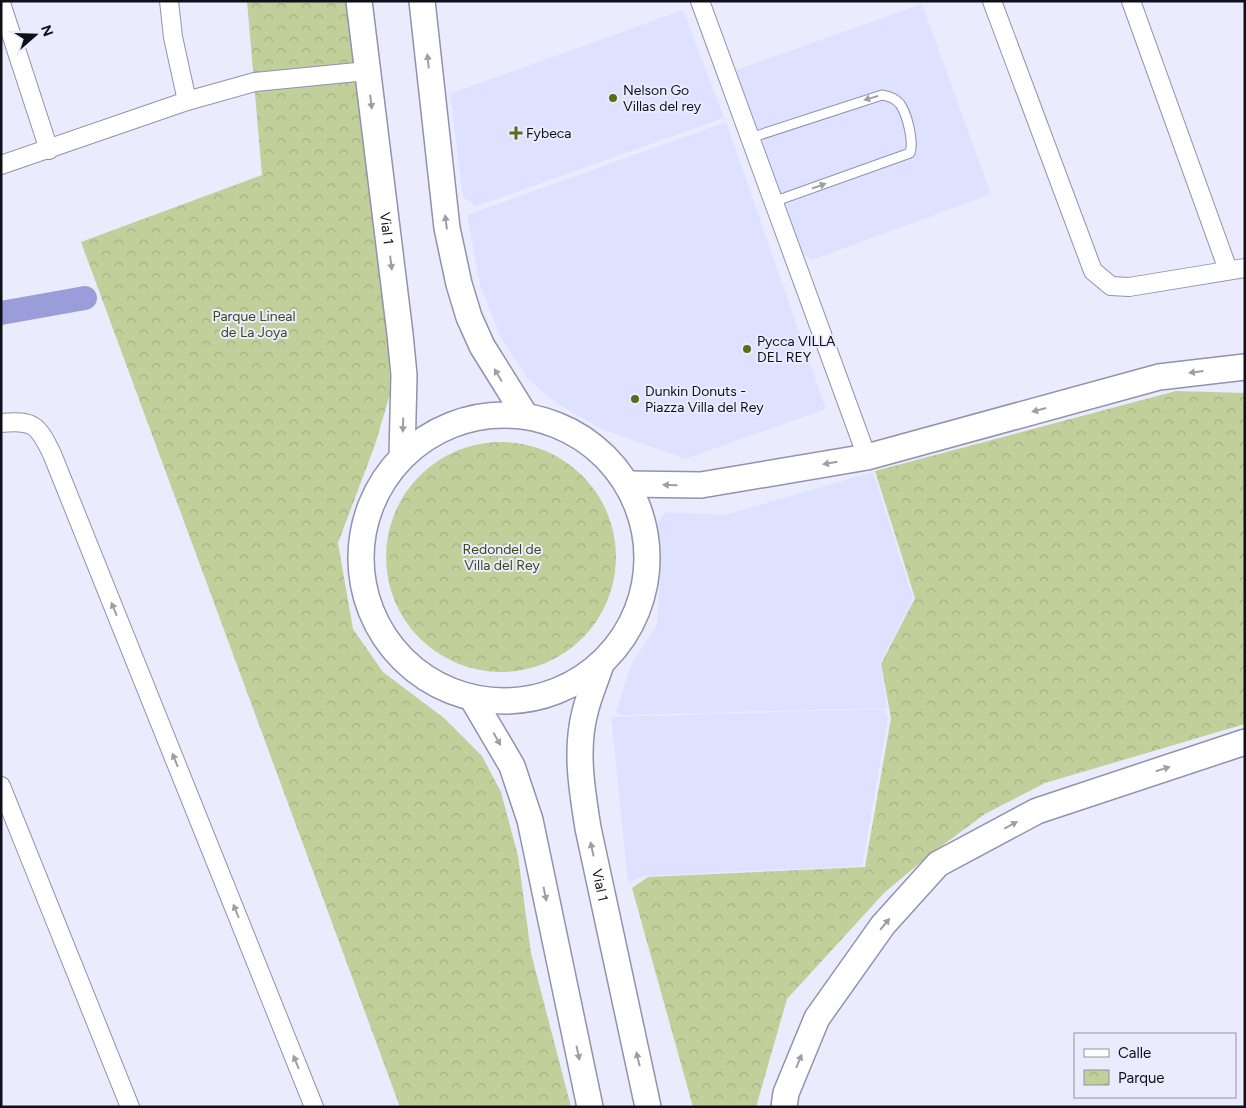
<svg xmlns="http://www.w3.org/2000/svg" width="1246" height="1108" font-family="Figtree,sans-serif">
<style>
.built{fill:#dee1ff}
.park{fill:url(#park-crowns)}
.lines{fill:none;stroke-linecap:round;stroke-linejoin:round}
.canal{stroke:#9b9ddb;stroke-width:24}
.lane-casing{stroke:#9092ae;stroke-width:11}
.street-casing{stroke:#9092ae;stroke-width:20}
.secondary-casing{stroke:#9092ae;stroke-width:28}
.lane{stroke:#fff;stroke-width:9}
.street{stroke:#fff;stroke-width:18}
.secondary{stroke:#fff;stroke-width:25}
.oneway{fill:#9f9fa3}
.poi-dot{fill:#5b6b16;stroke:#eaecfe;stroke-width:2}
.labels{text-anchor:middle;stroke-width:4;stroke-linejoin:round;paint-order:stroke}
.poi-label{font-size:14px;fill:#0f0f19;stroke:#eaecfe;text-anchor:start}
.street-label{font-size:14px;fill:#0f0f19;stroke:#eaecfe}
.park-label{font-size:14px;fill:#3e4818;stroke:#eaecfe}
</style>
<defs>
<pattern id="park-crowns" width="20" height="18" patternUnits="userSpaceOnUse" patternTransform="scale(1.25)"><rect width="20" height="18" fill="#c1cf9a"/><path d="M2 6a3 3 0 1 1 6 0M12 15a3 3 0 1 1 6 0" fill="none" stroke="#a5b184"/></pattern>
</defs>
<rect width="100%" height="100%" fill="#eaecfe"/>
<path class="built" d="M 922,4 L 991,194 L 812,260 L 800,252 L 736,70 Z
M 683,10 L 724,118 L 476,206 L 463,197 L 450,94 Z
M 726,122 L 826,409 L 685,459 L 602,429 L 556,403 L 528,379 L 501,338 L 480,285 L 467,215 Z
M 873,472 L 913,598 L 880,664 L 887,708 L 621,715 L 616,712 L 631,665 L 657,625 L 661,553 L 657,524 L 665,512 L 725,515 Z
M 884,709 L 888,718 L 862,866 L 644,876 L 628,882 L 611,717 Z"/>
<path class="park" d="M 247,1 L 354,1 L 369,193 L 389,328 L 390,394 L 375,445 L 338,543 L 353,629 L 383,672 L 444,718 L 482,756 L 501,792 L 518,856 L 531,953 L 571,1107 L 400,1107 L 81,242 L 262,175 Z
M 1176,391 L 1245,393 L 1245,724 L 1045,783 L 985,814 L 932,853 L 885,892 L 787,999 L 756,1107 L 693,1107 L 632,888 L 648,877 L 865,867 L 891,718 L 881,664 L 915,598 L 875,471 Z
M386 557a115 115 0 1 1 230 0a115 115 0 1 1-230 0Z"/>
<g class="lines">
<path class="canal" d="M 1,313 L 85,298"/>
<g class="lane-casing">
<path id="lane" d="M 750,138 L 882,95 C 889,96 895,98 900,104 C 907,114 914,141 910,153 L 773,202"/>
</g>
<g class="street-casing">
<path id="street" d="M 169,1 L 173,37 L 187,101
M 700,1 L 867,457
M 992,1 L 1093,271 L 1111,286 L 1129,287 L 1245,268
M 1131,1 L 1228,270
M 1,3 L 49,150
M 1,165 L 187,101 L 255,82 L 367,71
M 1,423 C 34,420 38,425 52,454 L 314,1107
M 1,786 L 130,1107"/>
</g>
<g class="secondary-casing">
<g id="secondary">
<path id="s1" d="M 359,1 L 400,334 L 404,375 L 402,457"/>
<path d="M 422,1 L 447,228 L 459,284 L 469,317 L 482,346 L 525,415"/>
<circle cx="504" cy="558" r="143"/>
<path d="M 627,484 L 701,485 L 867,457 L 1159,377 L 1245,367"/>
<path id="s2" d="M 601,664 C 596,680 589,695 585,712 C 575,750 582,790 588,828 L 648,1107"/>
<path d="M 472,698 L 512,766 L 530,820 L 590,1107"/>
<path d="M 784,1107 L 786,1093 L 817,1018 L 883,925 L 938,864 L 1037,811 L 1245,742"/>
</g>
</g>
<use href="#lane" class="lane"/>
<use href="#street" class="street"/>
<use href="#secondary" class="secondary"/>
</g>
<defs><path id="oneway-solid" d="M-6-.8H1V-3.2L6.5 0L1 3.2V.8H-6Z" transform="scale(1.25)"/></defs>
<g class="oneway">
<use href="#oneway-solid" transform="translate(428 61) rotate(-96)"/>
<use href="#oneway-solid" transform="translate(871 98) rotate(164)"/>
<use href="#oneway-solid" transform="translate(371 102) rotate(83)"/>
<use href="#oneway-solid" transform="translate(819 186) rotate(-19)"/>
<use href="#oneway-solid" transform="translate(446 222) rotate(-97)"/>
<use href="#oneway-solid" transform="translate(391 263) rotate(83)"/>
<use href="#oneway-solid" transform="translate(1196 372) rotate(173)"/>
<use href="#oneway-solid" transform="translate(498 375) rotate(-121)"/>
<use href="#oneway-solid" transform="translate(1039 410) rotate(165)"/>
<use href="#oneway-solid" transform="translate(403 425) rotate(92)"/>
<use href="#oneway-solid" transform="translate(830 463) rotate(170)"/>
<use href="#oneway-solid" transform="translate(670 485) rotate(-179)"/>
<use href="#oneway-solid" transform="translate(114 609) rotate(-112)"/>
<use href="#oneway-solid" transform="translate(497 739) rotate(61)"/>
<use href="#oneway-solid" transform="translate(175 760) rotate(-112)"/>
<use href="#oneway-solid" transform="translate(1163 769) rotate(-18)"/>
<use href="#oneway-solid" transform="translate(1011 825) rotate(-28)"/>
<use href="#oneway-solid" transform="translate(592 849) rotate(-102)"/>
<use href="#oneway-solid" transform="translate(545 894) rotate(78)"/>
<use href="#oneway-solid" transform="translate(236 911) rotate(-112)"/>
<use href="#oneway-solid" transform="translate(885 924) rotate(-50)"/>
<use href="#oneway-solid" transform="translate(578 1053) rotate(78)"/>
<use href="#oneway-solid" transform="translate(638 1059) rotate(-103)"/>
<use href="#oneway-solid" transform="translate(799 1061) rotate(-68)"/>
<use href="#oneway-solid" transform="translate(296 1062) rotate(-112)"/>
</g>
<g class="poi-dot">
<circle cx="613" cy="98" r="5"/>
<path d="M513.5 125.5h5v5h5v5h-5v5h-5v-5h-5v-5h5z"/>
<circle cx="747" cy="349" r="5"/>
<circle cx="635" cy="399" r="5"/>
</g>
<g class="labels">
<g class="poi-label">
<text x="623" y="95">Nelson Go<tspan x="623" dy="16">Villas del rey</tspan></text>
<text x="526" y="138">Fybeca</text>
<text x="757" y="346">Pycca VILLA<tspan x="757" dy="16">DEL REY</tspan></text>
<text x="645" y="396">Dunkin Donuts -<tspan x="645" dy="16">Piazza Villa del Rey</tspan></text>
</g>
<g class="street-label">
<text dy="5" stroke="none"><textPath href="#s1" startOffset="229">Vial 1</textPath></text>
<text dy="5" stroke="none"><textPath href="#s2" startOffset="226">Vial 1</textPath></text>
</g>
<g class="park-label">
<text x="254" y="321">Parque Lineal<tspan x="254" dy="16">de La Joya</tspan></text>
<text x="502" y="554">Redondel de<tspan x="502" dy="16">Villa del Rey</tspan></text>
</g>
</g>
<rect width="1246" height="1108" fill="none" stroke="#0f0f19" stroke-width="5"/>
<rect x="1074" y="1033" width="162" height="65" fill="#eaecfe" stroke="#9294a2"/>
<rect x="1084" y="1049" width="25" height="8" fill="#ffffff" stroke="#9294a2"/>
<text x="1118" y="1058" font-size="15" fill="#0f0f19">Calle</text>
<rect x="1084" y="1070" width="25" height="15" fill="url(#park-crowns)" stroke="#9294a2"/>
<text x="1118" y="1083" font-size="15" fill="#0f0f19">Parque</text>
<g transform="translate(35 35) rotate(70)" stroke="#eaecfe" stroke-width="4" paint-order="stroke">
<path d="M0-4L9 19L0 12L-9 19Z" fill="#0f0f19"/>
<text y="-8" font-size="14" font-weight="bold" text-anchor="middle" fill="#0f0f19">N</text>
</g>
</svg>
